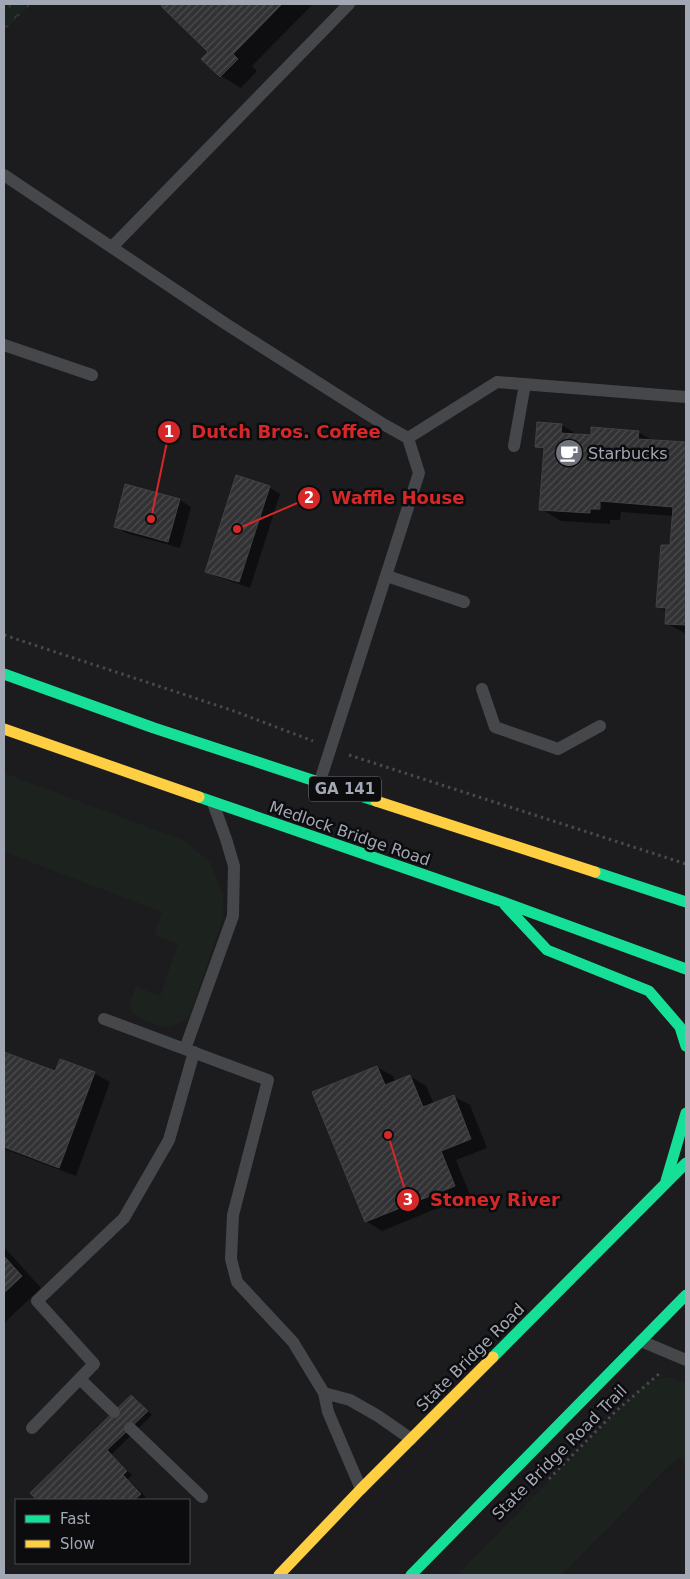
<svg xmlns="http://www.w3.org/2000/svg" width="690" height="1579" font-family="'DejaVu Sans',sans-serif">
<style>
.built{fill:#1c1c1e;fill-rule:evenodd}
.grass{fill:#1c221d}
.forest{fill:url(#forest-crowns)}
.shadow{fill:#0007}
.building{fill:url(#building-hatch);stroke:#404246}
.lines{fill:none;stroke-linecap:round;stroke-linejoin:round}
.path{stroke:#48494d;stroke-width:3;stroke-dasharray:2.5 4;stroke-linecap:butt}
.lane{stroke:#46474b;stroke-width:12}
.fast{stroke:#16e098;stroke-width:11}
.slow{stroke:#ffcf43;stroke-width:11}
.labels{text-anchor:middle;stroke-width:5;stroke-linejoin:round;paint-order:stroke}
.shield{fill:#0c0c0e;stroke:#757882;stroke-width:1}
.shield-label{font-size:15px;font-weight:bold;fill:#a2a7b4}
.poi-label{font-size:16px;fill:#a2a7b4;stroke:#0c0c0e;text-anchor:start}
.street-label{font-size:16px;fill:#a2a7b4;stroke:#0c0c0e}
.leader{fill:none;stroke:#d62828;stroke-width:2}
.callout-dot{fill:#d62828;stroke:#0c0c0e;stroke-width:2}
.mark-label{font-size:15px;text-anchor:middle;font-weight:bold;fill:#fff}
.callout-label{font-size:18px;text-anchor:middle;font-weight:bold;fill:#d62828;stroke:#0c0c0e;stroke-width:5;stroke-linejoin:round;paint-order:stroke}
</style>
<defs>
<pattern id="forest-crowns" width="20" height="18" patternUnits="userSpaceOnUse" patternTransform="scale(1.25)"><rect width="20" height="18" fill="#1c221d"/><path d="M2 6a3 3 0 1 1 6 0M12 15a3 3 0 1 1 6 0" fill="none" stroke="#3a3f3b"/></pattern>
<pattern id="building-hatch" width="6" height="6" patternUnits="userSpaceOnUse" patternTransform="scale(1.25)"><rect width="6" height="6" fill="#323235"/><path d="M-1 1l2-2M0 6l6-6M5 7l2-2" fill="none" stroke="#4d4d50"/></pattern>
</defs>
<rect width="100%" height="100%" fill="#121212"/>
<path class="built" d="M 4,4 L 686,4 L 686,1575 L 4,1575 ZM 16,1500 L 189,1500 L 189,1563 L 16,1563 Z"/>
<path class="grass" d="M 4,773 L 183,840 L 210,862 L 223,894 L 224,916 L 189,1017 C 163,1035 159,1026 133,1014 L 129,1005 L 136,986 L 160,996 L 178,944 L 154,935 L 162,912 L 4,852 Z
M 668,1377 L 686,1383 L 686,1463 L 679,1456 L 561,1575 L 457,1575 L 647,1381 Z"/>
<path class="forest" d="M 4,4 L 31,4 L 4,31 Z"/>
<path class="shadow" d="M 165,4 L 313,4 L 252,66 L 257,71 L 241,88 L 221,76 L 210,52 L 163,6 Z
M 562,425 L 580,436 L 638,432 L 654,441 L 686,443 L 686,634 L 666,623 L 667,612 L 658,606 L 671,547 L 674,516 L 621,512 L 620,520 L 610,520 L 610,524 L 561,521 L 541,509 L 545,451 L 536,446 Z
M 269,487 L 280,494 L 250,588 L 218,577 L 207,571 Z
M 180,500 L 191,507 L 180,548 L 126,533 L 115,526 Z
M 4,1053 L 56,1073 L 94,1073 L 110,1082 L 76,1176 L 4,1149 Z
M 377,1067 L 393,1076 L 396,1082 L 410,1076 L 426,1086 L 434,1104 L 453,1096 L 470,1105 L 487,1148 L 456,1160 L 470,1195 L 382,1231 L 366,1221 Z
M 4,1247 L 41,1288 L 4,1323 Z
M 131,1396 L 137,1399 L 152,1415 L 112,1454 L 132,1475 L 128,1479 L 146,1497 L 142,1500 L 39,1500 L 32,1493 Z"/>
<path class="building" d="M 164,4 L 282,4 L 233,54 L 238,59 L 220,77 L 201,59 L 208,52 L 161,6 Z
M 537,422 L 562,424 L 561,433 L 591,435 L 591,427 L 639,431 L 638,439 L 686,442 L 686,625 L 665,624 L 666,608 L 656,607 L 661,545 L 670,545 L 673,507 L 600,501 L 600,509 L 590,509 L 590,513 L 539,510 L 544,448 L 535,447 Z
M 236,475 L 270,486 L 239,582 L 205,572 Z
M 125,484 L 180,499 L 168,542 L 114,527 Z
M 4,1052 L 55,1071 L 60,1059 L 95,1072 L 59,1168 L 4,1147 Z
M 377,1066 L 385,1085 L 410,1075 L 423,1107 L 454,1095 L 471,1139 L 441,1151 L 455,1186 L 365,1222 L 312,1092 Z
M 4,1256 L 22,1276 L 4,1293 Z
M 131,1395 L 148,1411 L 107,1450 L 127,1471 L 123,1475 L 141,1494 L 134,1500 L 37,1500 L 30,1493 Z"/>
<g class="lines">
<path class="path" d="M 4,635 L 234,711 L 313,741
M 349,755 L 686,864
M 549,1479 L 616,1411 L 660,1373"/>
<path class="lane" d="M 4,175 L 226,324 L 383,424 L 408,438 L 419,473 L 320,781
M 112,247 L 349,4
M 4,345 L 92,375
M 408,438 L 497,382 L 686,397
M 514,446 L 525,384
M 387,576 L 464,602
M 482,689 L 495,727 L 558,749 L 600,726
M 104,1019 L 268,1080 L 233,1215 L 231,1259 L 237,1282 L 293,1342 L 324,1393 L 328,1412 L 361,1489
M 185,1049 L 233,916 L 234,866 L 226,839 L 213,803
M 641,1341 L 686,1360
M 80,1379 L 114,1412
M 324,1393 L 350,1400 L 378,1416 L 411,1439
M 32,1428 L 94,1364 L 37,1301 L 124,1218 L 169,1140 L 194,1052
M 130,1428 L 202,1497"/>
<path class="fast" d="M 4,674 L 154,728 L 376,801
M 199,797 L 503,902 L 686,969
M 595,872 L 686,902
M 505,905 L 547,950 L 649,991 L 680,1027 L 686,1046
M 666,1181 L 686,1113
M 493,1357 L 686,1163
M 411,1575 L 686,1295"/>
<path class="slow" d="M 4,729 L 199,797
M 376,801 L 595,872
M 279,1575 L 361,1489 L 493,1357"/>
</g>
<defs>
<g id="cafe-disc" transform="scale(1.4375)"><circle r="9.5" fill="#70737b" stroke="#0c0c0e"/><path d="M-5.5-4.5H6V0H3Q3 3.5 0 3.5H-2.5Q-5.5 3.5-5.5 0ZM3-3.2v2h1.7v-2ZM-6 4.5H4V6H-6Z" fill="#fff"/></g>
</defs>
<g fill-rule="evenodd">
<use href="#cafe-disc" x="569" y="453"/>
</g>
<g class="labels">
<rect class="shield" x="309" y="776.5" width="72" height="25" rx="4"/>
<g class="shield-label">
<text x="345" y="794">GA 141</text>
</g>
<g class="poi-label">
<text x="588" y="459">Starbucks</text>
</g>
<g class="street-label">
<text transform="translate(350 833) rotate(19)" y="6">Medlock Bridge Road</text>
<text transform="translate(470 1357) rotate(-45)" y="6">State Bridge Road</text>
<text transform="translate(559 1452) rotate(-45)" y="6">State Bridge Road Trail</text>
</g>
</g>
<path class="leader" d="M151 519L169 432M237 529L309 498M388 1135L408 1200"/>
<g class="callout-dot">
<circle cx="151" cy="519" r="5"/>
<circle cx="237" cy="529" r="5"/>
<circle cx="388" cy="1135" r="5"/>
<circle cx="169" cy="432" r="12"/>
<circle cx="309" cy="498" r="12"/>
<circle cx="408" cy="1200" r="12"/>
</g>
<g class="mark-label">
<text x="169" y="437">1</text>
<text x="309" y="503">2</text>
<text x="408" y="1205">3</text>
</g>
<g class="callout-label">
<text x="286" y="438">Dutch Bros. Coffee</text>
<text x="398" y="504">Waffle House</text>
<text x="495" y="1206">Stoney River</text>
</g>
<rect width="690" height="1579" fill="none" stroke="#a2a7b4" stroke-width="10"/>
<rect x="15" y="1499" width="175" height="65" fill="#0c0c0e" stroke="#484a50"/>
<rect x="25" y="1515" width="25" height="8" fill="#16e098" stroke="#484a50"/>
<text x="60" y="1524" font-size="15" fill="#a2a7b4">Fast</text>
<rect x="25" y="1540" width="25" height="8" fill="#ffcf43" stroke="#484a50"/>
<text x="60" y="1549" font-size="15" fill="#a2a7b4">Slow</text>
</svg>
